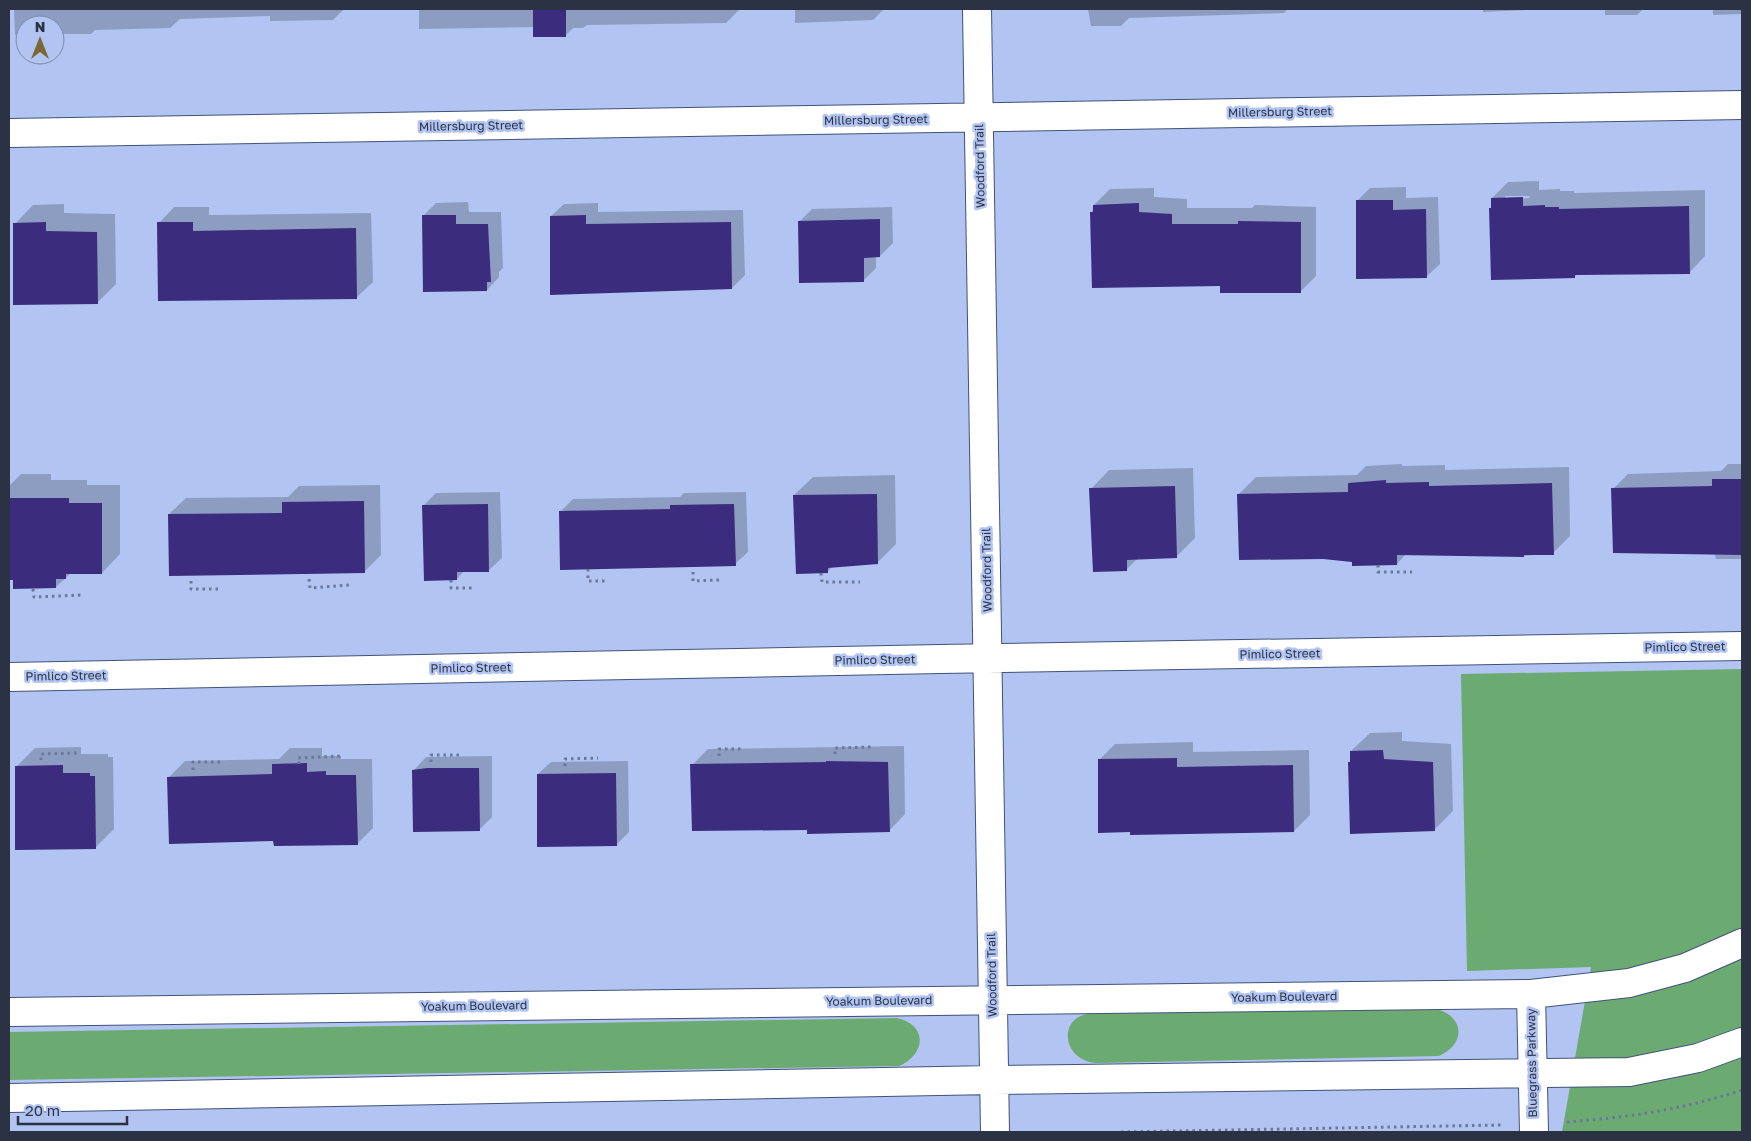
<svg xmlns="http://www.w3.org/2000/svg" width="1751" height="1141" font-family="'Golos Text',sans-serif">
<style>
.green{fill:#6bab72}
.shadow{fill:#0003;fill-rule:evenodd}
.building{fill:#3c2c7e}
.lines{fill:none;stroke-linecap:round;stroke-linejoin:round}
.minor-casing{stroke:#425279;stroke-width:30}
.path{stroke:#6b7797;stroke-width:3;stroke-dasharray:2.5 4;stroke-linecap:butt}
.minor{stroke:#fff;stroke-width:28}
.labels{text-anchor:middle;stroke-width:5;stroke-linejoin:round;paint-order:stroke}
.street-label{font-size:12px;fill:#2b3244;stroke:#b1c4f2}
</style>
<rect width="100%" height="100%" fill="#b1c4f2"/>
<path class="green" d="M 1742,669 L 1742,1132 L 1562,1132 L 1591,967 L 1467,971 L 1461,674 Z
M 1426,1008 C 1460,1008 1472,1041 1439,1056 L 1096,1063 C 1062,1060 1058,1018 1088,1014 Z
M 897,1018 C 928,1025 926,1054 899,1066 L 9,1080 L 9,1032 Z"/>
<path class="shadow" d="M 14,9 L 344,9 L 333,20 L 270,21 L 270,16 L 180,19 L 170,28 L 95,30 L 91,34 L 55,34 L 55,25 L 25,25 L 25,35 L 15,35 Z
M 419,9 L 740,9 L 726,23 L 587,25 L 583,28 L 573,28 L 566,35 L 535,27 L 419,29 Z
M 795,9 L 884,9 L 873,20 L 795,23 Z
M 1088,9 L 1366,9 L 1287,10 L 1284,13 L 1129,18 L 1121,26 L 1091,26 Z
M 1463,9 L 1544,9 L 1483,12 L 1483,9 Z
M 1605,9 L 1643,9 L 1637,15 L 1605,15 Z
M 1713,9 L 1742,9 L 1742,14 L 1713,15 Z
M 1539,181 L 1539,190 L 1560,189 L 1560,191 L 1574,191 L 1574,193 L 1705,190 L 1705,256 L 1689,273 L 1578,274 L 1574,277 L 1490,209 L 1492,206 L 1492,198 L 1508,182 ZM 1505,196 L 1529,196 L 1530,198 L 1505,199 Z
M 1406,187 L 1406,198 L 1438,197 L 1440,264 L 1427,276 L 1357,201 L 1370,188 Z
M 1154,188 L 1154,197 L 1187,199 L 1187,208 L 1252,208 L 1255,205 L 1316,207 L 1316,276 L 1301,291 L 1221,285 L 1092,212 L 1094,205 L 1110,189 Z
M 468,202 L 469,212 L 501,212 L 503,268 L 499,272 L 499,277 L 487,290 L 423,216 L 436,203 Z
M 598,203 L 598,212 L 743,210 L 745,275 L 732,288 L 551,216 L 564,204 Z
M 64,204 L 64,213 L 115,214 L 116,284 L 97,303 L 15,224 L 33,205 Z
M 174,207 L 209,207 L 209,215 L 371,213 L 373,282 L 357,297 L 159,223 Z
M 892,207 L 893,243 L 880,256 L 876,256 L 876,268 L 863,281 L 799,222 L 812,209 Z
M 1402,464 L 1402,466 L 1445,465 L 1445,470 L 1569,467 L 1570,536 L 1553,553 L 1523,556 L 1406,554 L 1397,564 L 1353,561 L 1239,494 L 1256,477 L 1357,475 L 1366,466 Z
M 1728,464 L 1742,464 L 1742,559 L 1716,559 L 1714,552 L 1613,489 L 1628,474 L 1721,471 Z
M 1193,468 L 1195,538 L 1176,557 L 1138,558 L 1126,570 L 1091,489 L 1109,470 Z
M 21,474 L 51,474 L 51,480 L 87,480 L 87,485 L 120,485 L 120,554 L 102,573 L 71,573 L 56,587 L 9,579 L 9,486 Z
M 895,475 L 896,544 L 877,563 L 833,566 L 827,572 L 794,495 L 813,477 Z
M 380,485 L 381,555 L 364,572 L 302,574 L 234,573 L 169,514 L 186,498 L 288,497 L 299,486 Z
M 500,492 L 502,558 L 489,570 L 465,570 L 457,579 L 423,506 L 436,493 Z
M 746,492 L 748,552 L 735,564 L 560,512 L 573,499 L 680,497 L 684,493 Z
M 1402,732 L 1402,741 L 1451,744 L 1453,811 L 1434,830 L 1349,762 L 1352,760 L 1351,751 L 1370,733 Z
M 1193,742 L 1193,752 L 1309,750 L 1310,815 L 1294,831 L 1099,760 L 1115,744 Z
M 904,746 L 905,814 L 889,831 L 808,829 L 692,765 L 708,749 Z
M 81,747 L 81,754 L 108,754 L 108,757 L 113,757 L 114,829 L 96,847 L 16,767 L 35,748 Z
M 290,748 L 322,748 L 322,756 L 341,756 L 341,759 L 372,759 L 373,828 L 357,844 L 275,840 L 169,777 L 185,761 L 279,759 Z
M 492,756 L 492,817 L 479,830 L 414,770 L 426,757 Z
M 628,761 L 629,832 L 616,845 L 538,774 L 551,762 Z"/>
<path class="building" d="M 533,9 L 566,9 L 566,37 L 533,37 Z
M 1523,197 L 1523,206 L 1545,205 L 1545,207 L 1559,207 L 1559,209 L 1689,206 L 1690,274 L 1575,275 L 1575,278 L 1491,280 L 1489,208 L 1491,208 L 1491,198 Z
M 1356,200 L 1393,200 L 1393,210 L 1426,209 L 1427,278 L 1356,279 Z
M 1139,203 L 1139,212 L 1172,214 L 1172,224 L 1238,224 L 1238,221 L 1301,222 L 1301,293 L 1220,293 L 1220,286 L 1092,288 L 1090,212 L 1093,212 L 1093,205 Z
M 422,215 L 456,215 L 456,224 L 488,224 L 491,282 L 487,282 L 487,291 L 423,292 Z
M 586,215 L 586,224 L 731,222 L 732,289 L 550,295 L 550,216 Z
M 880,219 L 880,257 L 864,258 L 864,282 L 799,283 L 798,221 Z
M 46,222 L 46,231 L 97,232 L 98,304 L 13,305 L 13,223 Z
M 157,222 L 193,222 L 193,231 L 356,228 L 357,299 L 158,301 Z
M 1712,479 L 1742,479 L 1742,555 L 1613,553 L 1611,488 L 1712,486 Z
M 1386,480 L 1386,483 L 1429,482 L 1429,486 L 1552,483 L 1554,555 L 1524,555 L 1524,557 L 1397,555 L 1397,565 L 1352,566 L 1352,562 L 1323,559 L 1239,560 L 1237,494 L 1348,492 L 1348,483 Z
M 1175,486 L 1177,558 L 1127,560 L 1127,571 L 1093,572 L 1089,488 Z
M 877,494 L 878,564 L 828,568 L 828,573 L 796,574 L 793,495 Z
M 9,498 L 69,498 L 69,503 L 102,503 L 102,574 L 66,574 L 66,579 L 56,579 L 56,588 L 13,589 L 13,580 L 9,580 Z
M 364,501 L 365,573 L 169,576 L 168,514 L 282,513 L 282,502 Z
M 488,504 L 489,572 L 457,572 L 457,580 L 424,581 L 422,505 Z
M 734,504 L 736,566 L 560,570 L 559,511 L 670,509 L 670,505 Z
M 1383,750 L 1384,759 L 1433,762 L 1435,831 L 1350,834 L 1348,762 L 1350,762 L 1350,751 Z
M 1177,758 L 1177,767 L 1293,765 L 1294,832 L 1130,835 L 1130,832 L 1098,833 L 1098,759 Z
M 826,761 L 888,762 L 890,832 L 807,834 L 807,830 L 692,831 L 690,764 L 826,762 Z
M 307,763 L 307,772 L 326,771 L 326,775 L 356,775 L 358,845 L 274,846 L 273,841 L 169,844 L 167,777 L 272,774 L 272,764 Z
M 63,765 L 63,773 L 90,773 L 90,776 L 95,776 L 96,849 L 15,850 L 15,766 Z
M 427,768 L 479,768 L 480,831 L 413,832 L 412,770 Z
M 616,773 L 617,846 L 537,847 L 537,774 Z"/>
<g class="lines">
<g class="minor-casing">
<path id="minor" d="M 977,9 L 995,1132
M 9,133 L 1742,105
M 9,677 L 940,659 L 1742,646
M 1531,994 L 1534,1132
M 9,1012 L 1531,994 L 1629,983 L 1685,968 L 1742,943
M 9,1098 L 993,1080 L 1629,1072 L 1698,1058 L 1742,1042"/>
</g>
<path class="path" d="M 1378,565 L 1378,572 L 1412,572
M 588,569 L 588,581 L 608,581
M 693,572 L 693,581 L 719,580
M 821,573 L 822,582 L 860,582
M 309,579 L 310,588 L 349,585
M 451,580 L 451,588 L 472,588
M 191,581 L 191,589 L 218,589
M 33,589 L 34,597 L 82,595
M 835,754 L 835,748 L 872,747
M 719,756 L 719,749 L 742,749
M 41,760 L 41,754 L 77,753
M 431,762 L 431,755 L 462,755
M 299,764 L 298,758 L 341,756
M 565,766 L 565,759 L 598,758
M 193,770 L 193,762 L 220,762
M 1567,1122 C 1630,1117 1681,1110 1742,1090
M 1121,1132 L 1501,1125"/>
<use href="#minor" class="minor"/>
</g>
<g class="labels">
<g class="street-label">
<text transform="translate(1280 112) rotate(-1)" y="4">Millersburg Street</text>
<text transform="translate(876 120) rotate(-1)" y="4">Millersburg Street</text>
<text transform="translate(471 126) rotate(-1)" y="4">Millersburg Street</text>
<text transform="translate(980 166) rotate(-91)" y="4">Woodford Trail</text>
<text transform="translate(987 570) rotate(-91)" y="4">Woodford Trail</text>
<text transform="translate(1685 647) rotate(-1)" y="4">Pimlico Street</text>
<text transform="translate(1280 654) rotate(-1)" y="4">Pimlico Street</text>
<text transform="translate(875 660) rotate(-1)" y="4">Pimlico Street</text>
<text transform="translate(471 668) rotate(-1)" y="4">Pimlico Street</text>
<text transform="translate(66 676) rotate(-1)" y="4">Pimlico Street</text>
<text transform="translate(992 975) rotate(-91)" y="4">Woodford Trail</text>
<text transform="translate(1284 997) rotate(-1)" y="4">Yoakum Boulevard</text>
<text transform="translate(879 1001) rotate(-1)" y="4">Yoakum Boulevard</text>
<text transform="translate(474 1006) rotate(-1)" y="4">Yoakum Boulevard</text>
<text transform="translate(1532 1063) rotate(-91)" y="4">Bluegrass Parkway</text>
</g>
</g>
<rect width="1751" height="1141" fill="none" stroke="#2b3244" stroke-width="20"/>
<g transform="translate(40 40)"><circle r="24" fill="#b1c4f2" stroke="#7b8aac"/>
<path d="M0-4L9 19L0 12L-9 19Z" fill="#7b6635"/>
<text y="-8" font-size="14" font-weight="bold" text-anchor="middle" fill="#2b3244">N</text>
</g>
<path d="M18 1116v8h109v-8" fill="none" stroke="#2b3244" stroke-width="2.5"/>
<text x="25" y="1116" font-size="15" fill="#2b3244" stroke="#b1c4f2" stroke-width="4" paint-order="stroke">20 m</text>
</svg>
